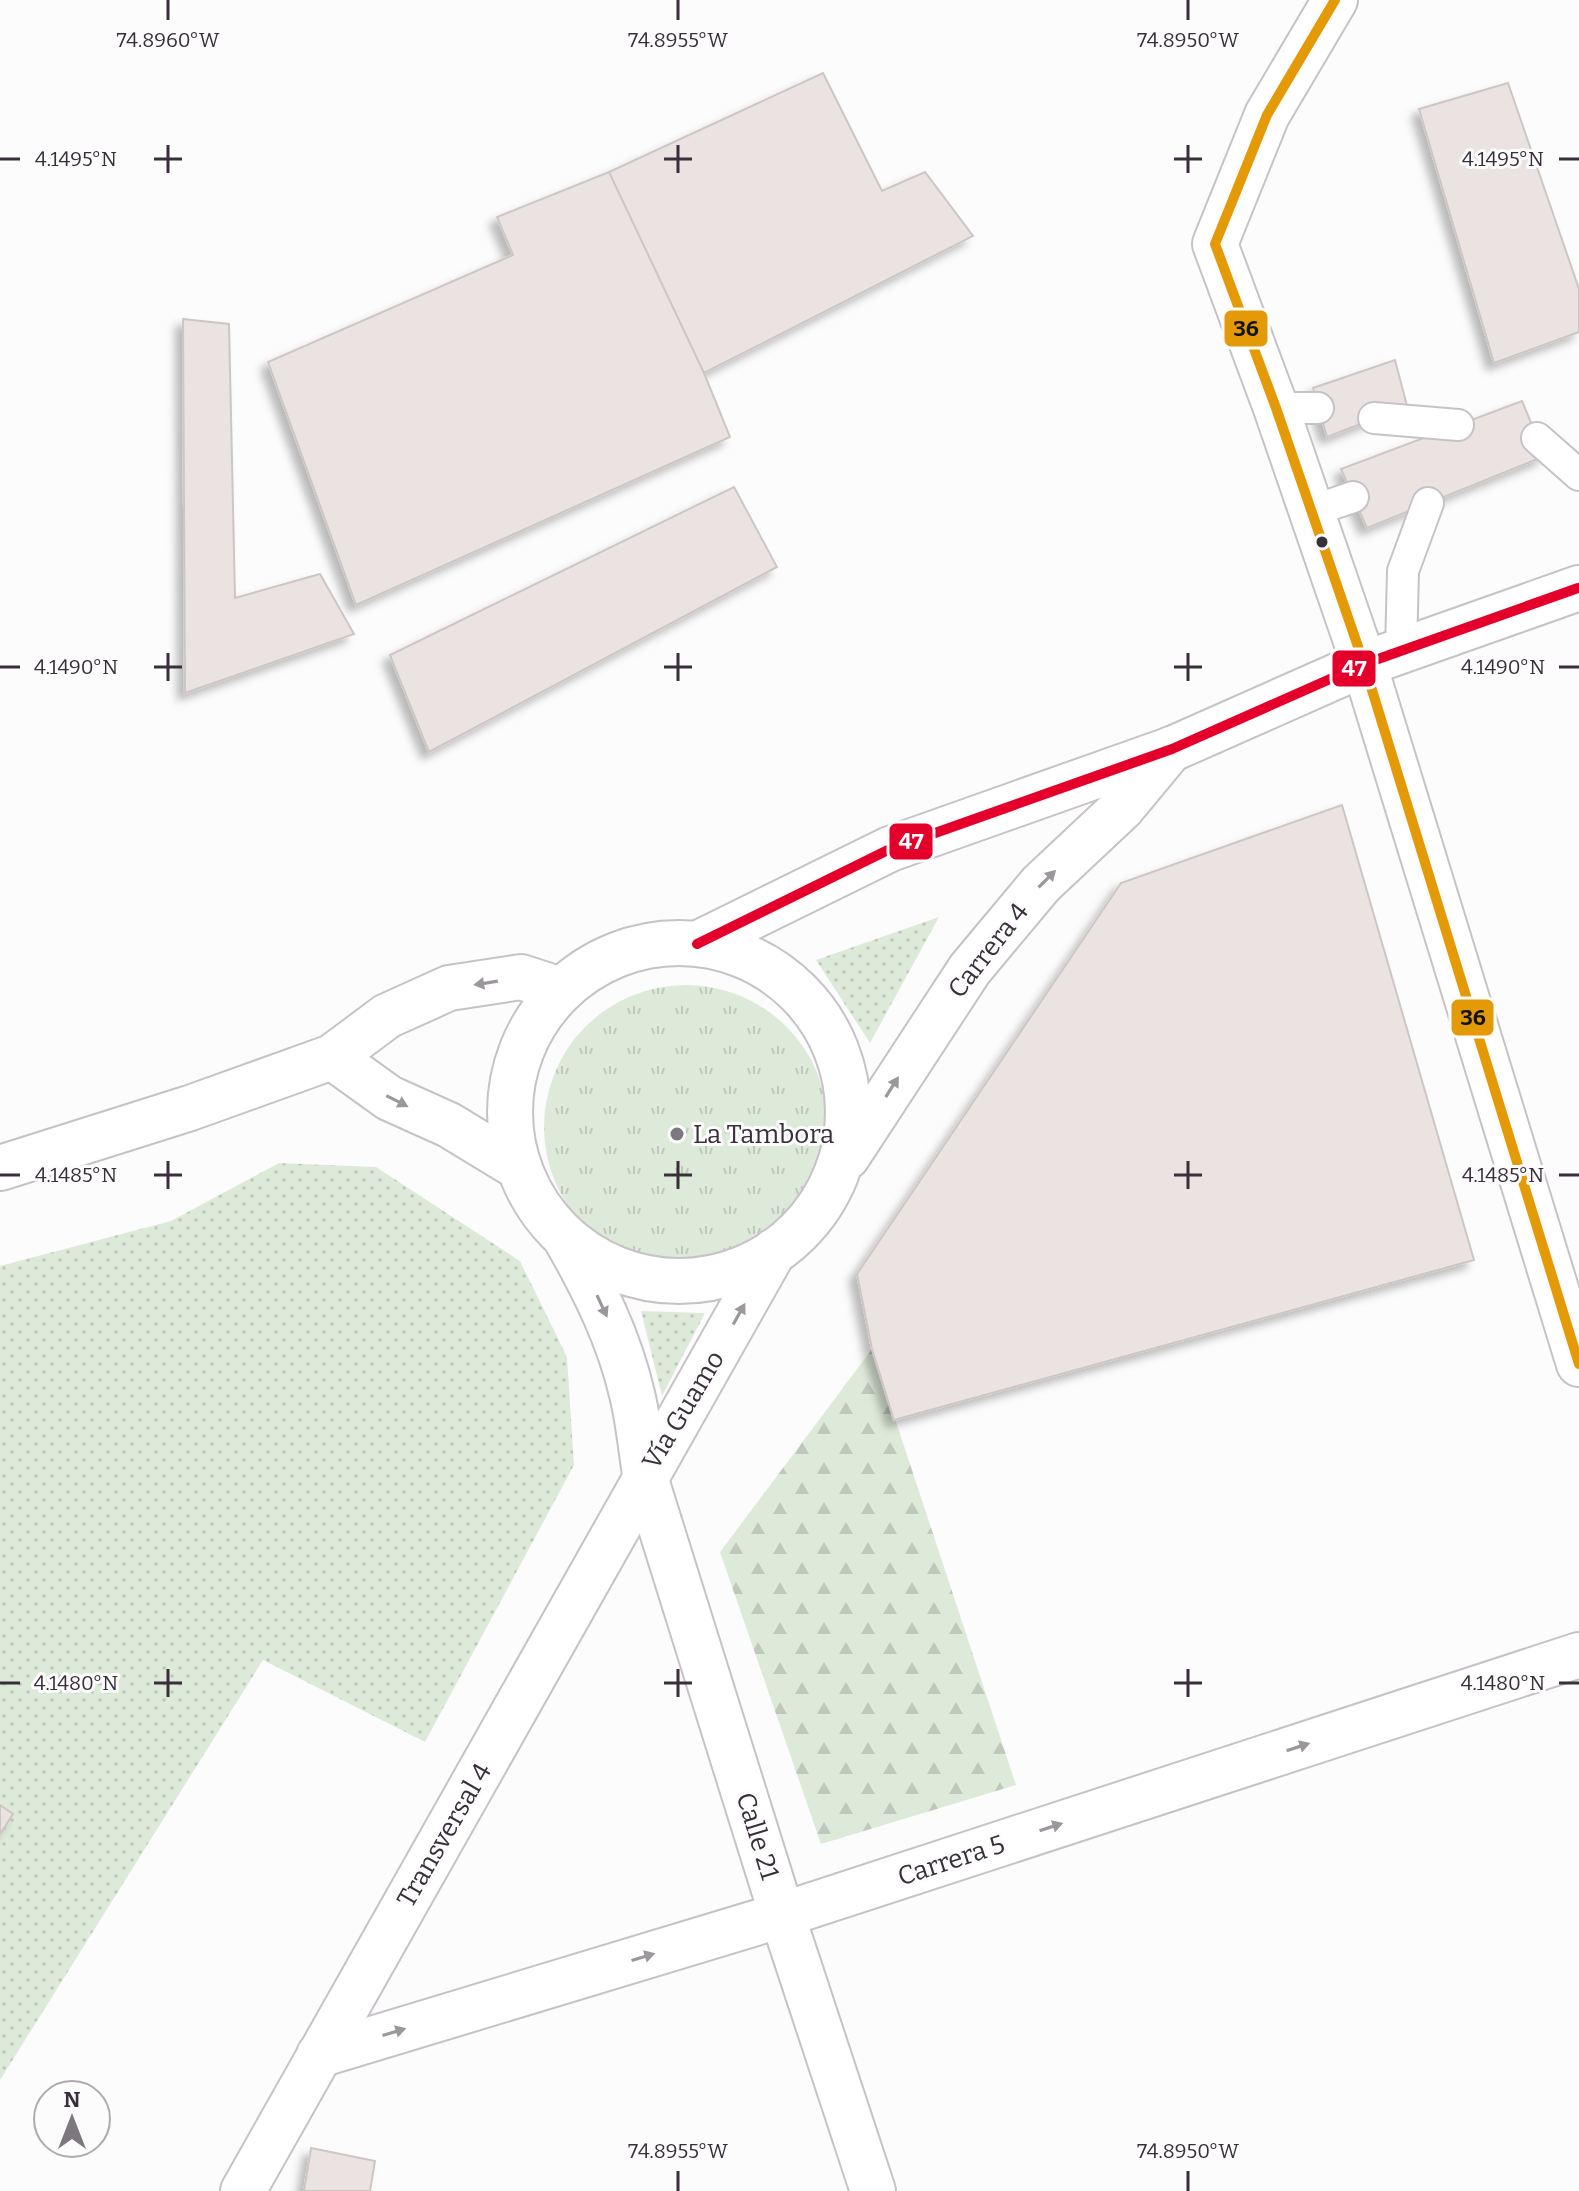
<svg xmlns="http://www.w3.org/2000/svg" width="1579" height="2191" font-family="Bitter,serif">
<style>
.grass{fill:url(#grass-dots)}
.forest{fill:url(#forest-firs)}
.park{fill:url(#park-tufts)}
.building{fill:#eae3e2;stroke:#cdc6c5;stroke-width:2;filter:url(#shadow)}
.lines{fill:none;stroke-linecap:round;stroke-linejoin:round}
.lane-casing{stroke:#c7c2c7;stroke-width:34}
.street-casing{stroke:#c7c2c7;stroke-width:48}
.primary-casing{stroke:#c7c2c7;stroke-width:48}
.lane{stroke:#fff;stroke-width:30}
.street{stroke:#fff;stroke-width:44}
.primary{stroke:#fff;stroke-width:44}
.bus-1-casing{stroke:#fcfcfc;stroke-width:16}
.bus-2-casing{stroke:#fcfcfc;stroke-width:16}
.bus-1{stroke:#e49a06;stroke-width:10}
.bus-2{stroke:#e4002b;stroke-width:10}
.oneway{fill:#9c979c}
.ticks{fill:none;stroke:#382f3a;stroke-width:3}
.bus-dot{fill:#382f3a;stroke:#fcfcfc;stroke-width:3}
.poi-dot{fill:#7d777e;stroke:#fcfcfc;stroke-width:3}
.labels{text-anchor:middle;stroke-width:6;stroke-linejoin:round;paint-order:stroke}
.street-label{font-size:26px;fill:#382f3a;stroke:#fcfcfc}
.poi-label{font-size:26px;fill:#382f3a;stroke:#fcfcfc;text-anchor:start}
.ticks-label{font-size:20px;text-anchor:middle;fill:#382f3a;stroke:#fcfcfc;stroke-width:6;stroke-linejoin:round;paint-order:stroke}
.line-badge{stroke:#fcfcfc;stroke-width:3}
.badge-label{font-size:22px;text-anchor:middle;font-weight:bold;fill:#fff}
.pale-badge-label{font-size:22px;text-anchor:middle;font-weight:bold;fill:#111}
</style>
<defs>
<pattern id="grass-dots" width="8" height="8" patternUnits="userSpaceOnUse" patternTransform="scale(2)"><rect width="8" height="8" fill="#deead9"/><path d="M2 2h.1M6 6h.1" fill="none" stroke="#bfc9bb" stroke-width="1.8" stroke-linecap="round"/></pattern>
<pattern id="forest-firs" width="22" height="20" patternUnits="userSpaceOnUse" patternTransform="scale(2)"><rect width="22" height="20" fill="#deead9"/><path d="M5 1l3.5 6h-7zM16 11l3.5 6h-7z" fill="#bfc9bb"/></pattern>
<pattern id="park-tufts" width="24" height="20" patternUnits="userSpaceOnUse" patternTransform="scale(2)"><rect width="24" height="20" fill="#deead9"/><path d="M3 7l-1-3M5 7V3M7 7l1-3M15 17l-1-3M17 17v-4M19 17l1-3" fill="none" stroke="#bfc9bb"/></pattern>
<filter id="shadow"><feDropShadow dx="-7" dy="7" stdDeviation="4" flood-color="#0004"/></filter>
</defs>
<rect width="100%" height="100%" fill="#fcfcfc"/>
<path class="grass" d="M 939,917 L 870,1043 L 816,960 Z
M 279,1163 L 376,1167 L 520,1261 L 567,1357 L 574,1465 L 425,1742 L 263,1660 L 0,2080 L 0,1266 L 171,1221 Z
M 641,1311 L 705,1313 L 662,1396 Z"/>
<path class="forest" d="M 872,1349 L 1016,1785 L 821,1844 L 720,1552 Z"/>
<path class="park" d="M544 1127a142 142 0 1 1 284 0a142 142 0 1 1-284 0Z"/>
<path class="building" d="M 823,73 L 882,191 L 925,172 L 973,236 L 704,373 L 609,172 Z
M 1508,83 L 1579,289 L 1579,332 L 1494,363 L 1419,109 Z
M 609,172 L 704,373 L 730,437 L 356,605 L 268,362 L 513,255 L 497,217 Z
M 183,319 L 229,324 L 235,598 L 320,574 L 354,634 L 185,693 Z
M 1395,360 L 1407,406 L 1327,437 L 1313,388 Z
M 1522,401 L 1545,456 L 1367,528 L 1341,469 Z
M 734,487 L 777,567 L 429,752 L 390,655 Z
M 1342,805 L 1474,1260 L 894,1420 L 872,1349 L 857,1274 L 1121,883 Z
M 0,1805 L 13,1814 L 0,1834 Z
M 311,2148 L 375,2161 L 370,2191 L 304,2191 Z"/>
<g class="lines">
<g class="lane-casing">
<path id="lane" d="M 1276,408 L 1318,408
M 1374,418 L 1458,425
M 1537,438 L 1579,475
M 1312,511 L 1353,497
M 1401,651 L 1403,571 L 1428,503"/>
</g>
<g class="street-casing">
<path id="street" d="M 1335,0 L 1267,115 L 1215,244 L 1276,408 L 1364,664 L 1579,1364
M 646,1480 L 782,1915 L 873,2191
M 319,2055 L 782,1915 L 1579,1655"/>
</g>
<g class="primary-casing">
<path id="primary" d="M510 1112a169 169 0 1 1 338 0a169 169 0 1 1-338 0Z
M 697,944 L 890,849 L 1172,749 L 1364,664 L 1579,588
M 332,1057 L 389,1098 L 449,1125 L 518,1167
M 847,1157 L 970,969 L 1041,884 L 1122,808 L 1171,749
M 0,1168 L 190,1108 L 332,1057 L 387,1016 L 449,988 L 521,977 L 561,990
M 566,1239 C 594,1288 619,1338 632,1394 C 639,1422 641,1451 646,1480
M 243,2191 L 774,1251"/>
</g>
<use href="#lane" class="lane"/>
<use href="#street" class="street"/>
<use href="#primary" class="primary"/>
<g class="bus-1-casing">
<path id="bus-1" d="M 1335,0 L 1267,115 L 1215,244 L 1276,408 L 1364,664 L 1579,1364"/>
</g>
<g class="bus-2-casing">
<path id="bus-2" d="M 697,944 L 890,849 L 1172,749 L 1364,664 L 1578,588"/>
</g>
<use href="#bus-1" class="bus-1"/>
<use href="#bus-2" class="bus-2"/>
</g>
<defs><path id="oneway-solid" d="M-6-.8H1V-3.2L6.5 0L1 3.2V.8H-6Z" transform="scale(2)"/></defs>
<g class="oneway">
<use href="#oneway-solid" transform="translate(1047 879) rotate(-45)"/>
<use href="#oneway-solid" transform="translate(486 983) rotate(171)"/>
<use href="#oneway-solid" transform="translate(892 1087) rotate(-58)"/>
<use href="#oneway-solid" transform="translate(397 1101) rotate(27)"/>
<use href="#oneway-solid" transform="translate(602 1306) rotate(65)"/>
<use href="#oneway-solid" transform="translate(739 1314) rotate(-61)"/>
<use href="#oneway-solid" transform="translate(1298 1747) rotate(-18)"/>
<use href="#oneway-solid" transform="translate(1051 1827) rotate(-18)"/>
<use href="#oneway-solid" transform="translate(643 1957) rotate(-17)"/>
<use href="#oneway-solid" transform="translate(394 2032) rotate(-17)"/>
</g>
<path class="ticks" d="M 168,0 L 168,20M 678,0 L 678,20M 1188,0 L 1188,20M 168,145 L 168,173M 678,145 L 678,173M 1188,145 L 1188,173M 0,159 L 20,159M 154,159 L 182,159M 664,159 L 692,159M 1174,159 L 1202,159M 1559,159 L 1579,159M 168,653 L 168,681M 678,653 L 678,681M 1188,653 L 1188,681M 0,667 L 20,667M 154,667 L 182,667M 664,667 L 692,667M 1174,667 L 1202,667M 1559,667 L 1579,667M 168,1161 L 168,1189M 678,1161 L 678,1189M 1188,1161 L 1188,1189M 0,1175 L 20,1175M 154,1175 L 182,1175M 664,1175 L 692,1175M 1174,1175 L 1202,1175M 1559,1175 L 1579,1175M 168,1669 L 168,1697M 678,1669 L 678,1697M 1188,1669 L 1188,1697M 0,1683 L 20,1683M 154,1683 L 182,1683M 664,1683 L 692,1683M 1174,1683 L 1202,1683M 1559,1683 L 1579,1683M 678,2171 L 678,2191M 1188,2171 L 1188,2191"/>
<circle class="bus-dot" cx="1322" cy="542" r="7"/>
<circle class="poi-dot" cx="677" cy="1134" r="8"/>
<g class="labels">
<g class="street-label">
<text transform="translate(988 950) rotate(-52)" y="9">Carrera 4</text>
<text transform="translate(683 1410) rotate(-59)" y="9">Vía Guamo</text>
<text transform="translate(444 1835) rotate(-60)" y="9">Transversal 4</text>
<text transform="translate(758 1836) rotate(73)" y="9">Calle 21</text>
<text transform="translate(951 1860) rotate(-18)" y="9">Carrera 5</text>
</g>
<g class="poi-label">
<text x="693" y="1143">La Tambora</text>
</g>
</g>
<g class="ticks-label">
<text x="168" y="47">74.8960°W</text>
<text x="678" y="47">74.8955°W</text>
<text x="1188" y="47">74.8950°W</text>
<text x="76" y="166">4.1495°N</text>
<text x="1503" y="166">4.1495°N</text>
<text x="76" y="674">4.1490°N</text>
<text x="1503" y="674">4.1490°N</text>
<text x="76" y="1182">4.1485°N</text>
<text x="1503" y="1182">4.1485°N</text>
<text x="76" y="1690">4.1480°N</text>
<text x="1503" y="1690">4.1480°N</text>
<text x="678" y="2158">74.8955°W</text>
<text x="1188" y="2158">74.8950°W</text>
</g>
<g class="line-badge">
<rect x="1223" y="309" width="46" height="39" rx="8" fill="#e49a06"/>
<rect x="1331" y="649" width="46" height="39" rx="8" fill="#e4002b"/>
<rect x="888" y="822" width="46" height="39" rx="8" fill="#e4002b"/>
<rect x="1450" y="998" width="45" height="39" rx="8" fill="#e49a06"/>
</g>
<g class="badge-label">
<text x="1354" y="676">47</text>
<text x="911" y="849">47</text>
</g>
<g class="pale-badge-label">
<text x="1246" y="336">36</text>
<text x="1473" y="1025">36</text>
</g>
<g transform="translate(72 2119)"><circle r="38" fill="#fcfcfc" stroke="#aeaaae" stroke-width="2"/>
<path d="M0-6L14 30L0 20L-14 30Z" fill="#7d777e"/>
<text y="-12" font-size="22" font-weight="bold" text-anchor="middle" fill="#382f3a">N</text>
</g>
</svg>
